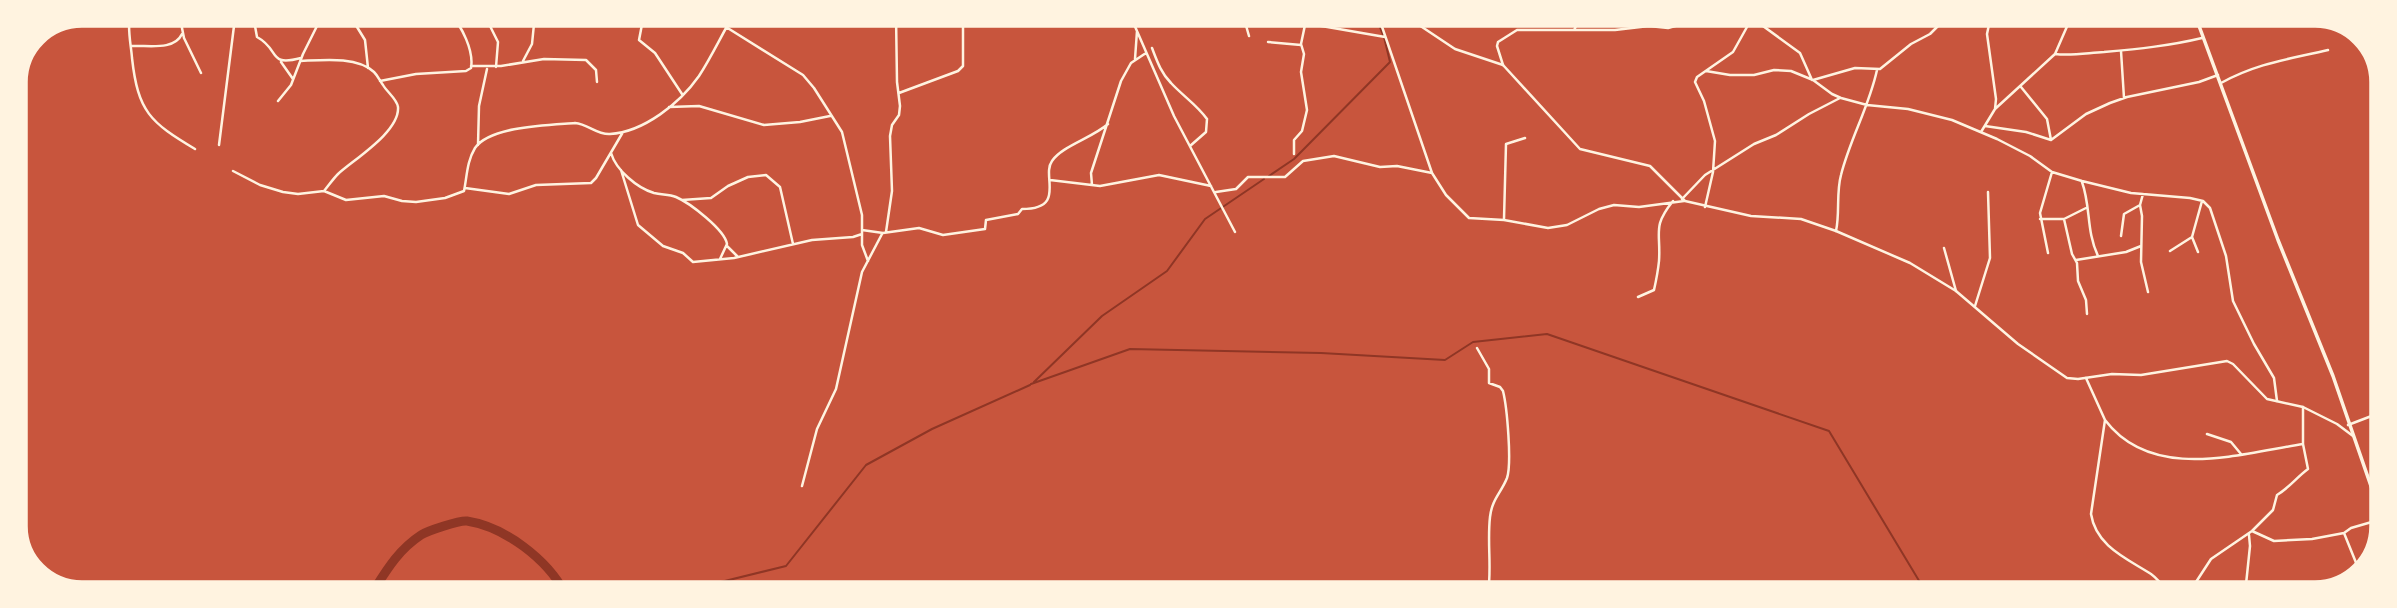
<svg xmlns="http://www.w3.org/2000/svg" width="2397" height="608" font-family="'Open Sans',sans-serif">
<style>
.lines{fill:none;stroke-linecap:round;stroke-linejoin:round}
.stream{stroke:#8f3625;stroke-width:2}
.river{stroke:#8f3625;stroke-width:9}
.minor{stroke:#fff3e0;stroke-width:2.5}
.tertiary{stroke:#fff3e0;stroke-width:2.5}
.secondary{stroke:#fff3e0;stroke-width:3.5}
.rim{fill:none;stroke:#fff3e0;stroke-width:3.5}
</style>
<rect width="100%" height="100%" fill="#c8553d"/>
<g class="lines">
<path class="stream" d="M 1269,176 L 1294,159 L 1390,62 L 1384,37 L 1375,15
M 1034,382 L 1102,316 L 1167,271 L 1205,219 L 1264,179
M 1031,384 L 1130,349 L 1321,353 L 1445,360 L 1473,342 L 1547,334 L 1829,431 L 1927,594
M 676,593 L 786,566 L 866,465 L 932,429 L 1030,385"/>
<path class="river" d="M 14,399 L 19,402 L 14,420
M 15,534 L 15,535
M 372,593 C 386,571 398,550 421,535 C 427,531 460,520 467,521 C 505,527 547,559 565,593"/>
<path class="minor" d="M 130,14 C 127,29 131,44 132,58 C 138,112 150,122 195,149
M 349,14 L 365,40 L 368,68
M 484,14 L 498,42 L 496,67
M 644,14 L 639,40 L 655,53 L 682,94
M 253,15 L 257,37 C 281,50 267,67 301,58
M 1130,15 L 1174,116 L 1235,232
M 1243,15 L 1249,36
M 1378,15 L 1432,173 L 1446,195 L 1469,218 L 1504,220 L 1548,228 L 1567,225 L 1599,209 L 1614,205 L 1639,207 L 1684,201
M 1751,15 L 1752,18 L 1800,53 L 1812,80
M 454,19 L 464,14
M 726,27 L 803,75 L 814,88 L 842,132 L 862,215 L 862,245 L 868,261
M 1574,30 L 1582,15
M 1268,42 L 1301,45
M 131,46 C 148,45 174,51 182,34
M 1152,48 C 1157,61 1161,73 1171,83 C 1183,96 1197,105 1207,119 L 1206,132 L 1190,146
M 2121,51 L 2124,98
M 2055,54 C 2071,56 2087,53 2104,52 C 2137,49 2169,46 2202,38
M 1135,59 L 1137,31
M 301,61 C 322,60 357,56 374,72 C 378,76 380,81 383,85 C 387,92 397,99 398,107 C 400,132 353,160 338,174 C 333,179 329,185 324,191
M 523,61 L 532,44 L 535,14
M 281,62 L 293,79
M 1503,65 L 1497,46 L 1498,42 L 1517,30 L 1615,30 L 1649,26 L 1668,28 L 1679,25 L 1685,15
M 471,66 L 501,66 L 544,59 L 586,60 L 596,70 L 597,82
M 1706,71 L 1730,75 L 1754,75 L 1774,70 L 1791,71 L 1813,80 L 1832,94 L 1841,98 L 1867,105 L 1908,109 L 1952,120 L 1997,139 L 2030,156 L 2052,172 L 2082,181 L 2131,193 L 2190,198 L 2203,201 L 2210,208 L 2226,256 L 2233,301 L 2254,344 L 2274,378 L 2277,401
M 201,73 L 184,38 L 181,23 C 198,4 232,24 253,14
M 1813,80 L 1855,68 L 1880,69 L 1911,44 L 1930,34 L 1949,15
M 380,81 L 416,74 L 466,71 L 471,68 C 474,51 462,26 450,14
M 2221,83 C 2257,63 2290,59 2328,50
M 2021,87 L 2047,119 L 2051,140
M 899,93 L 958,71 L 963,66 L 963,15
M 278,101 L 291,85 L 303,54 L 323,14
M 669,107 L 699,106 L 764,125 L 800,122 L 830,116
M 1995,109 L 2055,54 L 2072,15
M 1985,126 L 2026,132 L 2051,140 L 2086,114 L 2110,103 L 2127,97 L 2199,82 L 2218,75
M 1981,132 L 1995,109 L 1996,99 L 1987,34 L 1991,15
M 219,145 L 235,18
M 478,145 L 479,106 L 487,69
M 611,153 C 616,170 637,188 654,193 C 662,195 669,194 676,197 C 690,203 725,230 727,244 L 720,259
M 1294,154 L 1294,140 L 1302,131 L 1307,110 L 1301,72 L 1304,54 L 1301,44 L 1305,25 L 1310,24 L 1385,37
M 621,170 L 638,225 L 663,246 L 683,253 L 693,262 L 734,258 L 812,240 L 853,237 L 862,234
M 233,171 L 260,185 L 283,192 L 298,194 L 324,191 L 346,200 L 384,196 L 402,201 L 416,202 L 445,198 L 464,191 C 467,176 467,161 475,148 C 490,126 550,125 575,123 C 588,124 597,135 610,134 C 644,132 680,103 699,76 C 712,56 722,34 734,14
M 1050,180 L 1100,186 L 1159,175 L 1211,186
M 2082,182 C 2091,207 2086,231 2098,256
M 1092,185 L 1091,173 L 1121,81 L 1131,63 L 1146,53
M 465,188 L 509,194 L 536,185 L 591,183 L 596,178 L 623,132
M 1216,192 L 1236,189 L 1248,177 L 1285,177 L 1303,161 L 1334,156 L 1380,167 L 1397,166 L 1432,173
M 2143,194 L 2140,205 L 2142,216 L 2141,262 L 2148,292
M 1682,199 L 1705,175 L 1754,144 L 1776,135 L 1809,114 L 1840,98
M 682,200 L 711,198 L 728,186 L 748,177 L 766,175 L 780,187 L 793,244
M 1705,207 L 1713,172 L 1715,141 L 1704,101 L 1695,82 L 1697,77 L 1733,52 L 1752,18
M 1504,219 L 1506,144 L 1525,138
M 2040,219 L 2064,219 L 2086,208
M 2064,219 L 2072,254 L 2077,263 L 2078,281 L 2086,300 L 2087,314
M 862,230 L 883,233 L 919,228 L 943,235 L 985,229 L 986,220 L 1018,214 L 1022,209 C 1067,209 1041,176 1052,161 C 1062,146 1092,138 1108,124
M 1836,231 C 1840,213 1836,193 1841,175 C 1850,139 1869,107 1877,70
M 886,232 L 892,191 L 890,136 L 892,125 L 899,115 L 900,106 L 897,82 L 896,15
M 2121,236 L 2124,214 L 2140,205
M 2192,237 L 2198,252
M 727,246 L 737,256
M 1944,248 L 1956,291
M 2170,251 L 2192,237 L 2202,201
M 2048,253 L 2040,213 L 2052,172
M 2076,260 L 2126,252 L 2141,246
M 1638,297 L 1654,290 C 1656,281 1658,271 1659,261 C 1661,232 1652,227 1673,201
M 1975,306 L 1990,258 L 1988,192
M 1477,348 L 1489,369 L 1489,383 L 1500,387 L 1503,391 C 1507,407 1512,463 1507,478 C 1501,493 1492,499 1490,517 C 1487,543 1492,568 1488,593
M 2086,378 L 2105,420 L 2091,514 C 2096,546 2126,558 2151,574 C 2158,579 2164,587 2169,594
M 2105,420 C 2152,482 2239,454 2303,444
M 2348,425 L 2382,412
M 2207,434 L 2231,442 L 2241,454
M 802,486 L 817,429 L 836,389 L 862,272 L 882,234
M 2252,531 L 2274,541 L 2312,539 L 2344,533
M 2361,575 L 2344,533 L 2351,528 L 2382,519
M 2177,594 L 2196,582 L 2211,559 L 2252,531 L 2273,510 L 2277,495 C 2289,488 2297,477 2308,469 L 2303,444 L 2303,407
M 2245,594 L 2250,546 L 2249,535"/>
<path class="tertiary" d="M 1408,15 L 1419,25 L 1455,49 L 1503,65 L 1580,149 L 1650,166 L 1685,201 L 1751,216 L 1801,219 L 1836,231 L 1910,263 L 1956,291 L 2018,344 L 2067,378 L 2078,379 L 2112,374 L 2141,375 L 2227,361 L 2233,364 L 2267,399 L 2303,407 L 2337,424 L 2353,436"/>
<path class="secondary" d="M 2195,15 L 2278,240 L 2333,376 L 2382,518"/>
</g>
<path d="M0 0H2397V608H0ZM82 26H2315A56 56 0 0 1 2371 82V526A56 56 0 0 1 2315 582H82A56 56 0 0 1 26 526V82A56 56 0 0 1 82 26Z" fill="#fff3e0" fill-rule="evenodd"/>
<path class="rim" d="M82 26H2315A56 56 0 0 1 2371 82V526A56 56 0 0 1 2315 582H82A56 56 0 0 1 26 526V82A56 56 0 0 1 82 26Z"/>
</svg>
